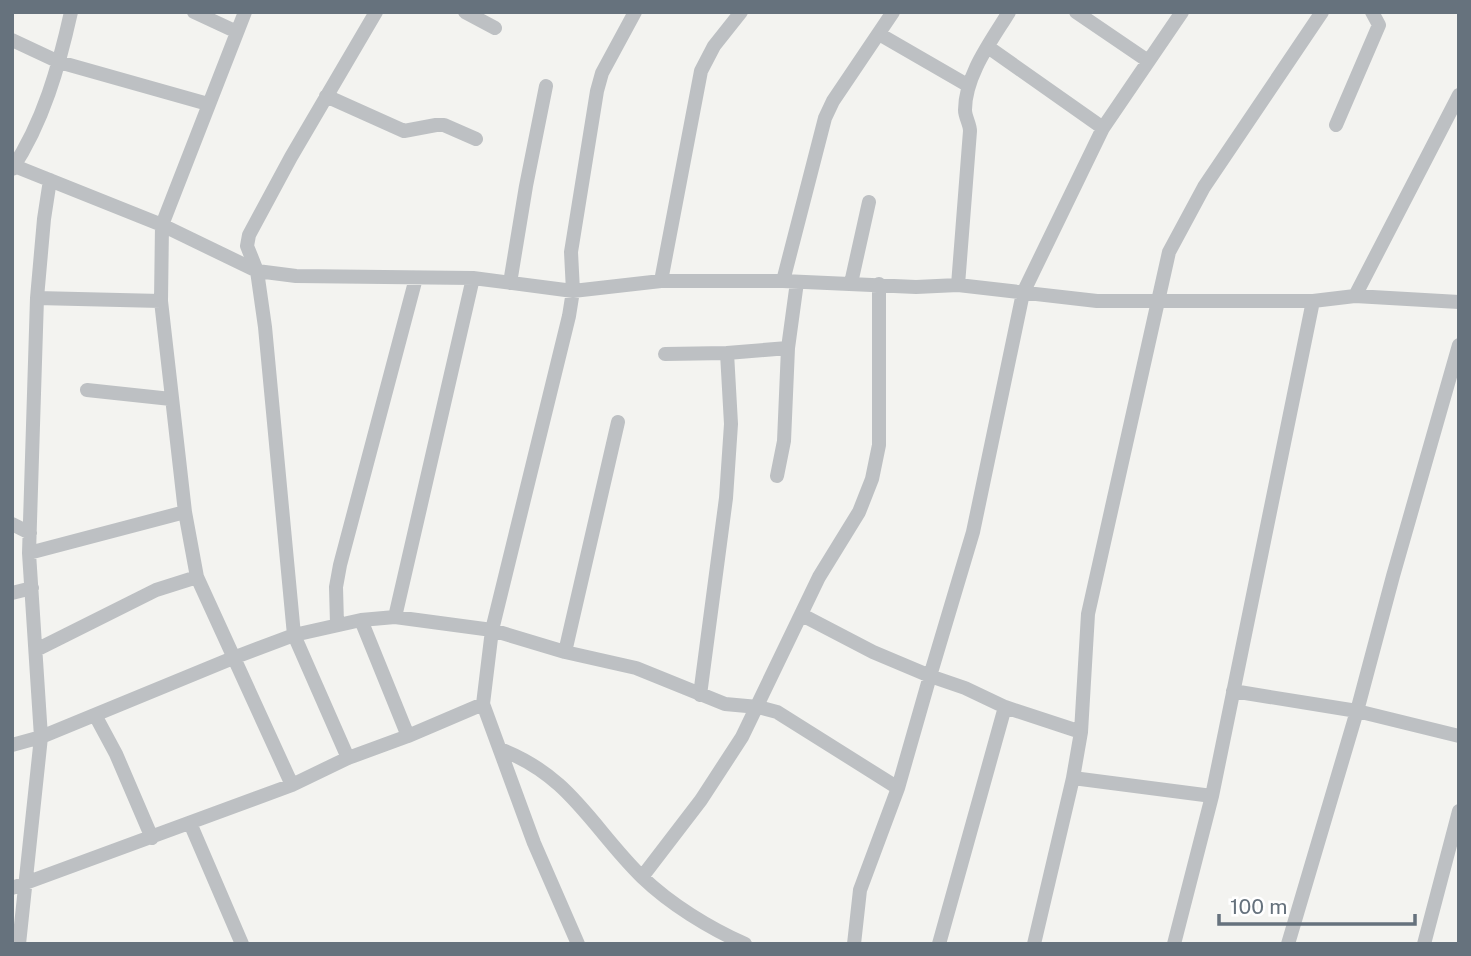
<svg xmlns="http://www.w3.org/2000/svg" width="1471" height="956" font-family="'Public Sans',sans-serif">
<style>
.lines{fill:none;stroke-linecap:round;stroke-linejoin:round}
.minor{stroke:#bdc0c3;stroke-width:14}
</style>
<rect width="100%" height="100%" fill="#f3f3f0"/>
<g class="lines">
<path class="minor" d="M 194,12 L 237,32
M 245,12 L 162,225 L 161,301 L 185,512 L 197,577 L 292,785
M 465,12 L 495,28
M 1076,12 L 1148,61
M 879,34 L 969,86
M 12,40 L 59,62 L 208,104
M 988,47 L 1103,128
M 326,96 L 404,131 L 436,125 L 444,125 L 476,139
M 1336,125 L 1379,25 L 1372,12
M 12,165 L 162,225 L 257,271 L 296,276 L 473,278 L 573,291 L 661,281 L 783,281 L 916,287 L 958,285 L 1097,301 L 1313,301 L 1355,296 L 1459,302
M 12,169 C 43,123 59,66 71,12
M 661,281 L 701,71 L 714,46 L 741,12
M 783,281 L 825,118 L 833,101 L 893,12
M 510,283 L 526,186 L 546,86
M 851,283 L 869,202
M 958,285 L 970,131 C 970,124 965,117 965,110 C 965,75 992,40 1009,12
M 1355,296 L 1459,95
M 37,298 L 161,301
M 727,353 L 788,348
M 665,354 L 727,353 L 731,424 L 726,498 L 700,695
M 87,390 L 171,399
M 777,476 L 784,441 L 788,348 L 797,282
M 12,524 L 30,533
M 29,553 L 185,512
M 12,593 L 32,588
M 802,615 L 873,652 L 930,676 L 898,788 L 860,890 L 854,944
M 395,617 L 473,278
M 361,620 L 408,736
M 337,624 L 336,587 L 340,565 L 416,278
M 36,650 L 156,590 L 197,577
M 565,652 L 618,422
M 1233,691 L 1357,711 L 1459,736
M 95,715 L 116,754 L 152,838
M 1081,732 L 1005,707 L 965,688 L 930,676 L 973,532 L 1023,293 L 1103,128 L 1182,12
M 12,745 L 41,737 L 233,658 L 294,635 L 361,620 L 395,617 L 492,630 L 565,652 L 636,668 L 725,704 L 758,707 L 777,712 L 898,788
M 500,749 C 571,776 592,828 642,877 C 670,904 709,928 745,944
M 348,758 L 294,635 L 265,327 L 257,271 L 247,246 L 249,235 L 291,157 L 376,12
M 1073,778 L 1212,796
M 190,823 L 242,944
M 642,877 L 701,800 L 742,737 L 819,577 L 859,512 L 872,479 L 879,445 L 879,284
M 12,888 L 292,785 L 348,758 L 408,736 L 483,704
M 19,944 L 41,737 L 29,553 L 37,298 L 44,219 L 50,180
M 578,944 L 534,843 L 483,704 L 492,630 L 569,316 L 573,291 L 571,252 L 597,91 L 602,73 L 635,12
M 939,944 L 1005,707
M 1034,944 L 1073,778 L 1081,732 L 1088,614 L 1169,252 L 1204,187 L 1322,12
M 1174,944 L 1212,796 L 1313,301
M 1288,944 L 1357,711 L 1393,576 L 1459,345
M 1424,944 L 1459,811"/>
</g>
<rect width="1471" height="956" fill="none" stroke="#66727d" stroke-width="28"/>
<path d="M1219 914v10h196v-10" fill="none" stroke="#66727d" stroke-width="3.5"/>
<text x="1230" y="914" font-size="21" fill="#66727d" stroke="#ffffff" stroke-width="5" paint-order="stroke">100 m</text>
</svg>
